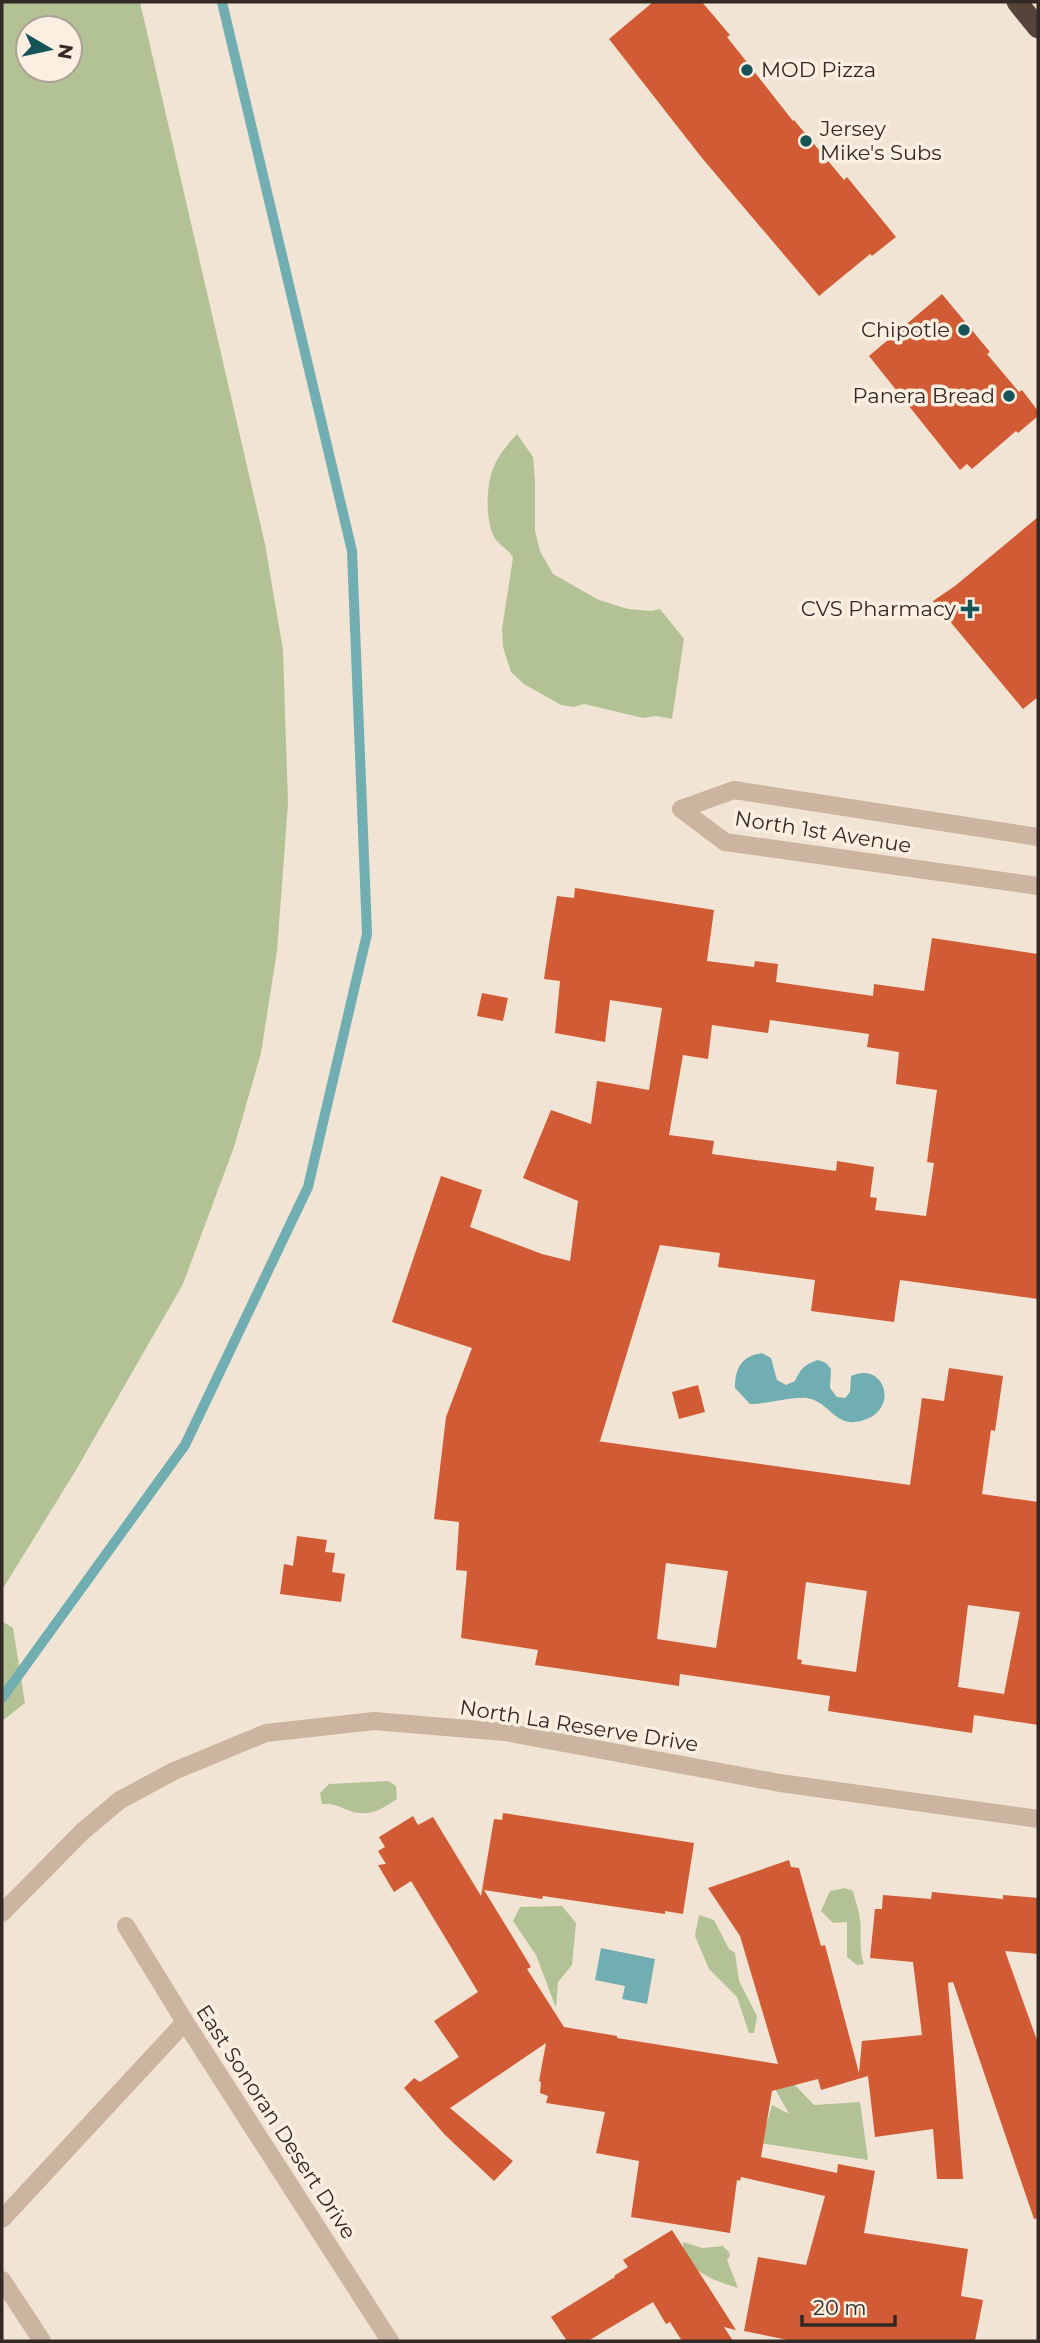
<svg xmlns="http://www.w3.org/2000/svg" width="1040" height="2343" font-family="Montserrat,sans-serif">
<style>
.green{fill:#b2c294;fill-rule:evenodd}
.water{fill:#71aeb2}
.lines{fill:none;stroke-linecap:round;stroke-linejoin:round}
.stream{stroke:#71aeb2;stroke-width:10}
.building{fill:#d15b34;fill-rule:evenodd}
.minor{stroke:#cbb4a0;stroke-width:18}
.highway{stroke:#56433a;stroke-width:21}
.poi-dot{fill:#165458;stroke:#faefe0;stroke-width:2.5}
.labels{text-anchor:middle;stroke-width:7;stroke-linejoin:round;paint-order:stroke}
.poi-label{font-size:21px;fill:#342924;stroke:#faefe0;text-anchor:end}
.street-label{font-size:21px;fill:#342924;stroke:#faefe0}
</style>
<rect width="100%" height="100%" fill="#f2e4d4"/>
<path class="green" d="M 2,2 L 140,2 L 265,544 L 283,650 L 288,803 L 277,951 L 261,1053 L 234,1147 L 183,1284 L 76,1470 L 2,1590 ZM 28,28 L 70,28 L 70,70 L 28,70 Z
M 517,434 L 533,457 L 535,481 L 535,531 L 540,551 L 553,574 L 599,600 L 628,609 L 651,611 L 660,609 L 684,639 L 672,719 L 656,716 L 643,718 L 584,704 L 574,707 L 561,705 L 524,684 L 511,672 L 503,647 L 502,629 L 513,558 C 509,549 499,546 494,537 C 485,519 486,484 494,466 C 499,454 508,444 517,434 Z
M 2,1621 L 13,1628 L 25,1703 L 2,1721 Z
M 388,1781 L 396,1786 L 397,1799 C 386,1806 374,1815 360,1813 C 345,1812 341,1803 322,1804 L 320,1793 L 329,1784 Z
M 845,1888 L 853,1891 C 855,1900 859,1910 860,1919 C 862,1935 858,1948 864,1964 L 857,1965 L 847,1957 L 847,1922 L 833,1923 L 821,1911 L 830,1891 Z
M 562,1906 L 576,1923 L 572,1965 L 558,1982 L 556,2008 L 536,1955 L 513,1921 L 520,1907 Z
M 699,1915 L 714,1920 L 729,1949 L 735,1953 L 739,1981 L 757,2016 L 754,2033 L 749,2033 L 737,1997 L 709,1969 L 695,1936 Z
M 795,2085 L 814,2105 L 860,2102 L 868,2160 L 761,2143 L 772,2105 L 789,2114 L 774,2087 Z
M 683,2242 L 702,2248 L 723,2246 L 729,2252 L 730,2256 L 727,2260 L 738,2288 C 716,2281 682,2271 683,2242 Z"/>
<path class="water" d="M 762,1353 L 771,1358 L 777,1380 L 786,1385 L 795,1381 C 800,1369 805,1364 818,1360 L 826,1363 L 831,1369 L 830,1388 L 837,1397 L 845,1398 L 850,1392 L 851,1376 C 885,1360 901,1411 861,1421 C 838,1427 832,1408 814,1400 C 799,1393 769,1405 750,1404 L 735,1388 C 735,1369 741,1356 762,1353 Z
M 601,1948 L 655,1959 L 647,2004 L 622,1999 L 625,1986 L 595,1980 Z"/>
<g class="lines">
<path class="stream" d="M 2,1698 L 185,1445 L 308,1187 L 367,934 L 352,551 L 222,2"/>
</g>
<path class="building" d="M 653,2 L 702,2 L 730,35 L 727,37 L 793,121 L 794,120 L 844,180 L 847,177 L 896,237 L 872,256 L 870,254 L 819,296 L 702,158 L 609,39 Z
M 942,294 L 990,352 L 987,354 L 1019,392 L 1022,390 L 1038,411 L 1038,416 L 1018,433 L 1016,431 L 972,469 L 967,464 L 960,470 L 869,356 Z
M 1038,517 L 1038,697 L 1023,709 L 933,601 L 955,586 Z
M 575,888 L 714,910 L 707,961 L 754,967 L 755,961 L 778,964 L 776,982 L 873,996 L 874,984 L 924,991 L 932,938 L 1038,954 L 1038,1299 L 900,1280 L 894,1322 L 811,1311 L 815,1280 L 718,1267 L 720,1253 L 660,1245 L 600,1441 L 597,1441 L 910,1485 L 922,1398 L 944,1401 L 949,1368 L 1003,1376 L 995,1431 L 991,1430 L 982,1494 L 1038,1502 L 1038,1725 L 974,1715 L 972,1733 L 828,1711 L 830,1696 L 680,1674 L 679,1686 L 535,1665 L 538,1650 L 461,1638 L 467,1571 L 456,1570 L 459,1522 L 434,1519 L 446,1417 L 472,1348 L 392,1322 L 441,1176 L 482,1190 L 470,1227 L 542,1254 L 570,1261 L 578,1201 L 523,1178 L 551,1110 L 591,1124 L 597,1081 L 649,1090 L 662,1008 L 610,1000 L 605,1042 L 555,1033 L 560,981 L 544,979 L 549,944 L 557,896 L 574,898 ZM 770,1020 L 869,1034 L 867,1047 L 899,1052 L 896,1084 L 937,1090 L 927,1162 L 934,1163 L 926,1216 L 875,1210 L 877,1198 L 870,1197 L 874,1167 L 837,1161 L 836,1171 L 712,1154 L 714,1141 L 669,1135 L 683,1055 L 708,1059 L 712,1025 L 768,1033 ZM 666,1563 L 728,1571 L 716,1648 L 657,1639 ZM 806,1582 L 867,1591 L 856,1672 L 801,1664 L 802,1660 L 797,1659 ZM 968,1605 L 1020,1612 L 1004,1694 L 958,1687 Z
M 482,993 L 508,998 L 503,1021 L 477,1016 Z
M 698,1385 L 705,1412 L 679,1419 L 672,1392 Z
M 297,1536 L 327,1540 L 325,1552 L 335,1553 L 332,1572 L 345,1574 L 341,1602 L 280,1594 L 284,1564 L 293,1566 Z
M 503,1813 L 694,1843 L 683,1914 L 665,1911 L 665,1914 L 543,1896 L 542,1899 L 484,1890 L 531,1967 L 527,1969 L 564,2027 L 617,2036 L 617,2038 L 778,2064 L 740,1936 L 708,1888 L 789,1860 L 791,1867 L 799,1868 L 821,1946 L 825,1945 L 859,2073 L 862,2041 L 922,2035 L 913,1962 L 870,1958 L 875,1909 L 882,1909 L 883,1895 L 931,1899 L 932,1892 L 1003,1899 L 1003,1895 L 1038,1898 L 1038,1954 L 1005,1951 L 1038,2043 L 1038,2218 L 1034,2219 L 953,1982 L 948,1983 L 963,2179 L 937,2179 L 933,2129 L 875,2137 L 868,2076 L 821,2090 L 818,2079 L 772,2091 L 761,2157 L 837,2173 L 838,2164 L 875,2171 L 864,2233 L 968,2249 L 961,2296 L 983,2300 L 975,2341 L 793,2341 L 744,2331 L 758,2257 L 806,2265 L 825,2196 L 741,2177 L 740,2181 L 737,2180 L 730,2233 L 631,2217 L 639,2161 L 596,2153 L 605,2112 L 546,2103 L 548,2096 L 540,2093 L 541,2082 L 539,2081 L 546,2043 L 450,2108 L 513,2161 L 494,2181 L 445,2135 L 404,2088 L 414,2078 L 420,2082 L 459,2057 L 434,2021 L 478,1992 L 411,1881 L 394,1892 L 378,1865 L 386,1864 L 378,1851 L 385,1847 L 379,1837 L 413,1816 L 418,1825 L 433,1817 L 481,1896 L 494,1819 L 502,1820 Z
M 672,2230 L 736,2330 L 724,2327 L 733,2341 L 682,2341 L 670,2322 L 666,2324 L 653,2302 L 588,2341 L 567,2341 L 551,2317 L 615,2277 L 614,2276 L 628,2267 L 623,2260 Z"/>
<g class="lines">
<path class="minor" d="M 681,809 L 725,842 L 1038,886
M 681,809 L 734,790 L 1038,837
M 2,1913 L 83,1831 L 120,1800 L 174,1771 L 266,1733 L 374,1721 L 505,1732 L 780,1783 L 1038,1819
M 126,1926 L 185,2022 L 390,2341
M 2,2219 L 185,2022
M 2,2280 L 42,2341"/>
<path class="highway" d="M 1017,2 L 1038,28"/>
</g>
<g class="poi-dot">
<circle cx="747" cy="70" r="7"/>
<circle cx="806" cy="141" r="7"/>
<circle cx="964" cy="330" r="7"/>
<circle cx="1009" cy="396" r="7"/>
<path d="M966.5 598.5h7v7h7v7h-7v7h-7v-7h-7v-7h7z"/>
</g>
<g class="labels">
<g class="poi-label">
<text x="761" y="77" text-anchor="start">MOD Pizza</text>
<text x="820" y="136" text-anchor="start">Jersey<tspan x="820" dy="24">Mike's Subs</tspan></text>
<text x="950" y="337">Chipotle</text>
<text x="995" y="403">Panera Bread</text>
<text x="956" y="616">CVS Pharmacy</text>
</g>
<g class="street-label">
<text transform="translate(823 832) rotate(9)" y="7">North 1st Avenue</text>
<text transform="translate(579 1726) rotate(9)" y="7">North La Reserve Drive</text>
<text transform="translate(276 2122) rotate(57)" y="7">East Sonoran Desert Drive</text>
</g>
</g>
<rect width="1040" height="2343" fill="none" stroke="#342924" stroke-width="7"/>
<g transform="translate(49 49) rotate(99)"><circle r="33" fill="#faefe0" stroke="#aba095" stroke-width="2"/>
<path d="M0-5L12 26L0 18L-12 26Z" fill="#165458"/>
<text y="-10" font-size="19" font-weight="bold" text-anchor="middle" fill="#342924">N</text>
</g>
<path d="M802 2315v10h93v-10" fill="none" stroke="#342924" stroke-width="3.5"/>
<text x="813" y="2315" font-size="21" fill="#342924" stroke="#faefe0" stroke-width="5" paint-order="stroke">20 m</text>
</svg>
